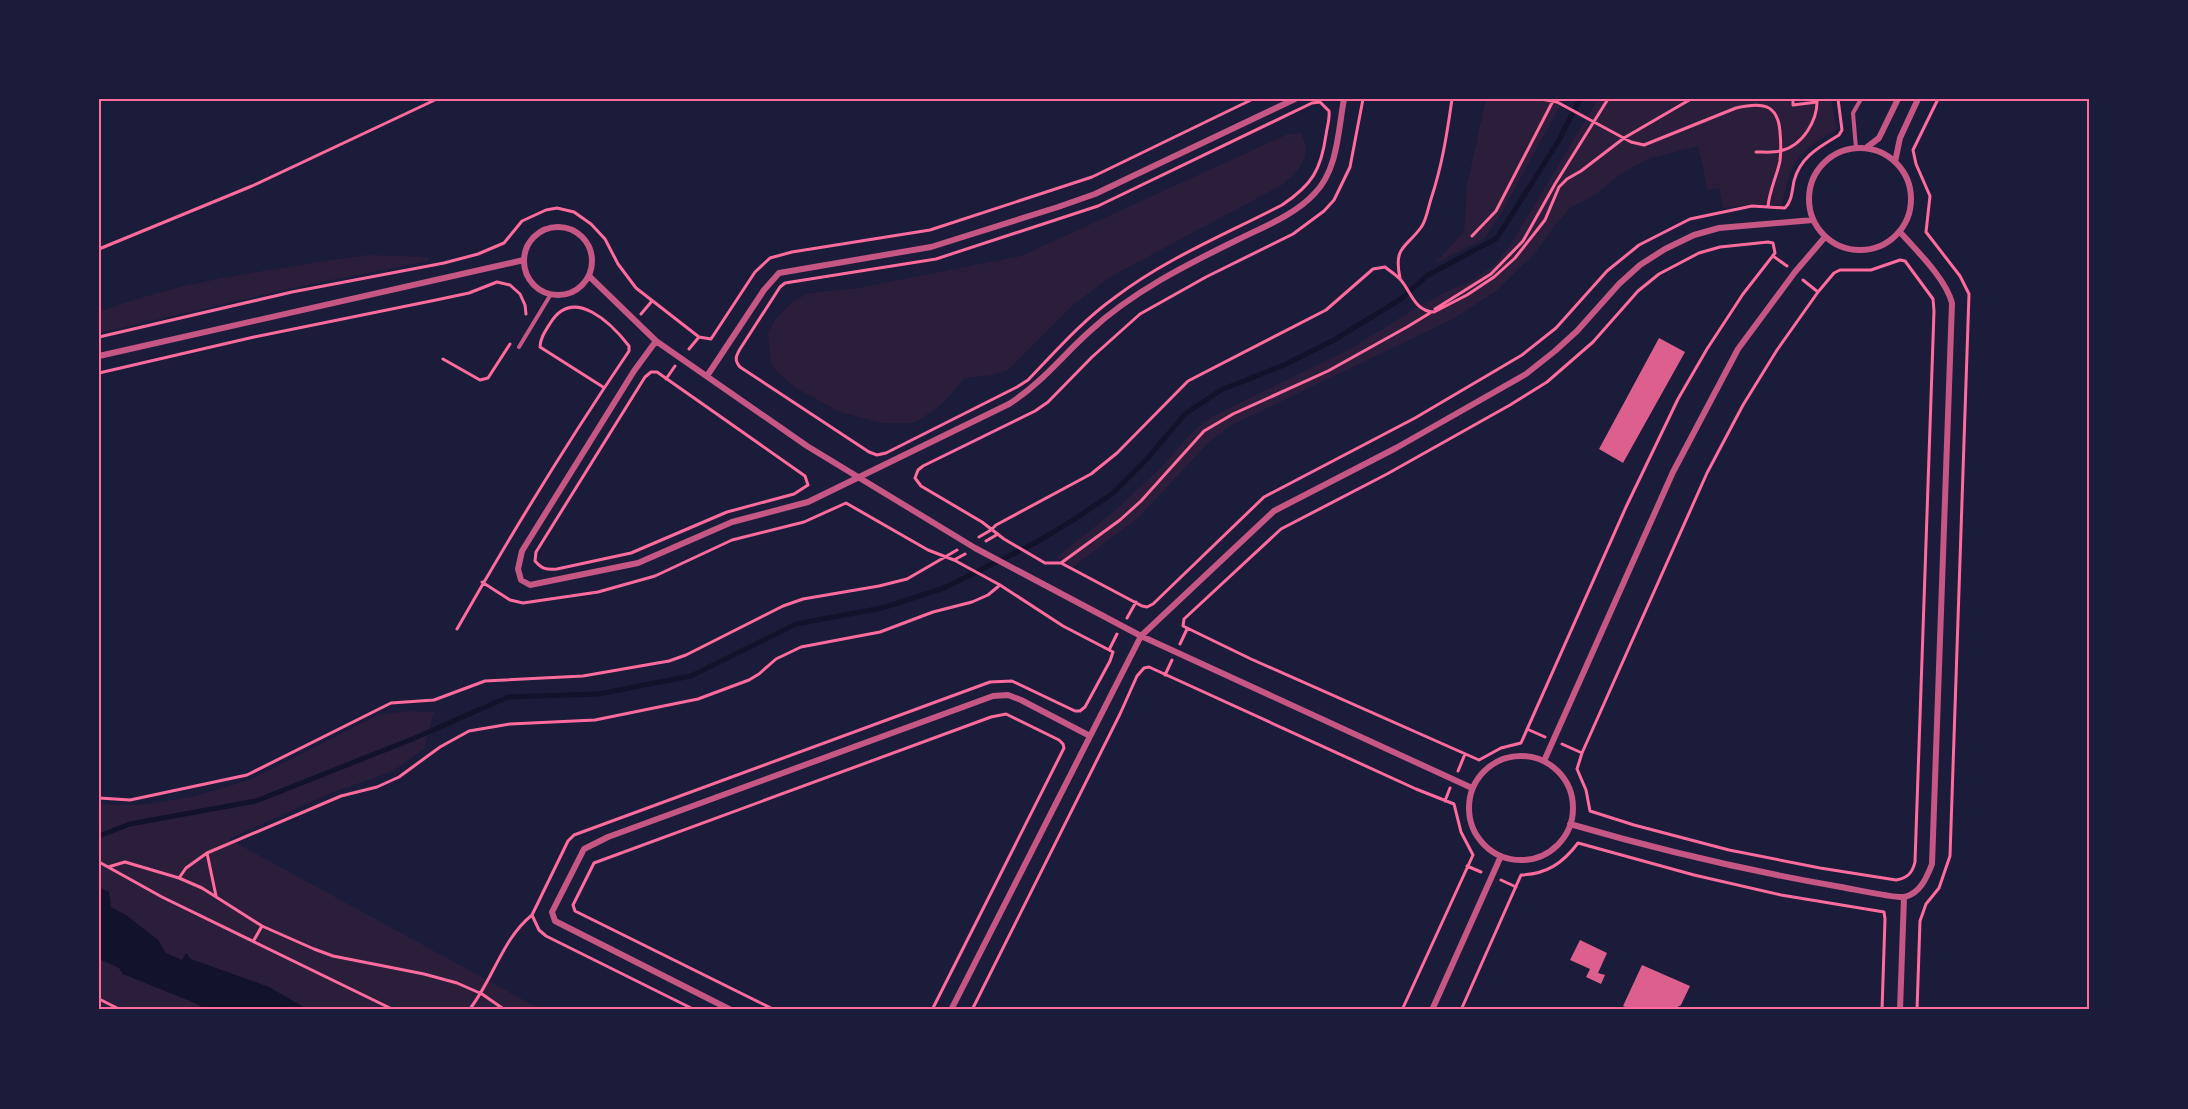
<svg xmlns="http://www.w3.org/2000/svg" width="2188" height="1109" font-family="Spectral,serif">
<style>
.green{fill:#2a1e3b}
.water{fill:#12122b}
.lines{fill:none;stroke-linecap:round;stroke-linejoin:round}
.stream{stroke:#12122b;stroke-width:5}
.building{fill:#dd5f8e}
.path{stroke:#ff6b9d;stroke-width:3}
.service{stroke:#c65784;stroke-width:4}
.minor{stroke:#c65784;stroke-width:6}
.neatline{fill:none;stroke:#ff6b9d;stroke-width:2}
</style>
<rect width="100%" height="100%" fill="#1b1b3a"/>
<path class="green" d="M 1486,99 L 1564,99 L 1499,217 L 1484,239 L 1434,264 L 1464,232 L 1467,185 Z
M 1598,99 L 1831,99 L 1837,130 C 1798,150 1791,162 1782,204 L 1779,205 L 1753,204 L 1723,208 L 1719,188 L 1708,190 L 1698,146 L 1648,159 L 1625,171 L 1593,196 L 1570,208 L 1556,224 L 1535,253 L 1496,291 L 1453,319 L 1230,426 L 1209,442 L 1138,518 L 1073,567 L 1056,557 L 1111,514 L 1161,468 L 1190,434 L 1211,417 L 1352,348 L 1403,316 L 1443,293 L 1468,283 L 1492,267 L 1511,244 Z
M 1301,133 C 1313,156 1300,170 1282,185 L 1112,276 L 1073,305 L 1008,370 L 994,375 L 965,378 L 944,402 L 930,413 L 913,423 L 882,423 L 840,412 L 796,388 L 776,371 L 771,363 L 768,332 L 776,319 L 793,301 L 809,293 L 858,288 L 1021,256 L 1288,134 Z
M 367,255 L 428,257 L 429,261 L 306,285 L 99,333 L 99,312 C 185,279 277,269 367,255 Z
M 407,711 L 434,712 L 424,749 L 393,771 L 326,795 L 229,839 L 542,1010 L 99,1010 L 99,802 L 107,804 L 141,805 L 192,797 L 252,779 L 378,715 Z"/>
<path class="water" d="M 99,887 L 109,892 L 111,907 L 126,915 L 158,940 L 166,953 L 182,960 L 186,953 L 191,959 L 269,987 L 309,1010 L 206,1010 L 197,1004 L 123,974 L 119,968 L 99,959 Z"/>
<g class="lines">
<path class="stream" d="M 99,836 L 130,824 L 256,801 L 415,738 L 508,697 L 599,694 L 691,676 L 796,624 L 882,608 L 944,588 L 1035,543 L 1075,519 L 1113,493 L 1147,459 L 1185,414 L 1221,390 L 1284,365 L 1334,340 L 1401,299 L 1428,275 L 1497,238 L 1559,140 L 1580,99"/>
</g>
<path class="building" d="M 1659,338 L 1685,352 L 1623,463 L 1599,449 Z
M 1580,940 L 1607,953 L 1598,973 L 1605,975 L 1601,984 L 1586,977 L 1590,969 L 1570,960 Z
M 1642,965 L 1690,986 L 1681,1005 L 1672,1010 L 1632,1010 L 1623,1006 Z"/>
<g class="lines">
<path class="path" d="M 1363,99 L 1350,167 L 1334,200 L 1324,211 L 1293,234 L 1206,277 L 1140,314 L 1092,357 L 1048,402 L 1035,411 L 923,466 L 918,470 L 915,478 L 921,486 L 982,522 L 1004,539 L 1045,563 L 1061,563 L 1120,520 L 1141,501 L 1204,431 L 1233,414 L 1328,371 L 1407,327 L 1430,313
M 1541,99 L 1557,102 L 1631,142 L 1644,145 L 1736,108 C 1761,102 1778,103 1780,132 C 1781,142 1781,152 1780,161 C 1777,176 1769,191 1768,207
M 1793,99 L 1793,105 L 1817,102
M 1320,102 L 1329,111 C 1330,119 1327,127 1326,135 C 1321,170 1312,185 1282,205 C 1226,234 1165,259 1114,298 C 1082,321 1055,352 1028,380 L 1017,387 L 886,453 L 877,455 L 869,452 L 740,367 C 734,360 736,356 740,349 L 780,287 L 785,283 L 936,259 L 1098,206 L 1312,103 Z
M 1756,152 C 1764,152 1773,153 1780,151 C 1803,146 1818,120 1817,99
M 1472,236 L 1496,211 L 1554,99
M 1768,242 L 1773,243 L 1775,253 L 1743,294 L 1707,349 L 1678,399 L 1626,507 L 1521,743 L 1501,748 L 1479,760 L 1251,659 L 1183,626 L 1184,619 L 1281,529 L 1387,474 L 1510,405 L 1547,382 L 1593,342 L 1638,291 L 1659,274 L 1699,253 L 1720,247 Z
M 99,249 L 252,186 L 437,99
M 1773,256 L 1787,266
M 1900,260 L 1905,261 L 1933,299 L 1934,311 L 1915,862 C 1912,874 1907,878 1896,880 L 1820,868 L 1729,850 L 1634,825 L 1590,811 L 1586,790 L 1577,769 L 1582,753 L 1707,473 L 1743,405 L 1777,350 L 1818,292 L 1834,273 L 1840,270 L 1871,270 Z
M 1400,278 C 1393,245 1407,248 1422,226 C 1427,218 1428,208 1431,199 C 1442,166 1447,134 1452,99
M 1803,280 L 1818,292
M 1435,309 L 1491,274 L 1523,241 L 1555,184 L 1608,99
M 641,314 L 652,301
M 99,337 L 292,292 L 444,263 L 478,254 L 504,243 L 522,221 L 546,210 L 557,208 L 574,212 L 591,224 L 605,239 L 618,264 L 636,288 L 699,337 L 711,339 L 755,272 L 770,258 L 792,252 L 930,230 L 1092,177 L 1253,99
M 689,349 L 699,337
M 443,359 L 480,380 L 488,378 L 510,344
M 651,372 L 657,372 L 805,476 L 808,485 L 794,494 L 727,512 L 631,553 L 557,569 C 546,570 542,569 535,561 L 536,552 L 645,377 Z
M 99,373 L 254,337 L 436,300 L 469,293 L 497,282 L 510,285 L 520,294 L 525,305 L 526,314
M 666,379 L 675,366
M 979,537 L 991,530 L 996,525 L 1091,474 L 1117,453 L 1188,381 L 1326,310 L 1373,269 L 1385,267 C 1390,271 1396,275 1400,279 C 1411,291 1414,311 1434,312 L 1467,295 L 1494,277 L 1515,258 L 1545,220 L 1559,187 L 1567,179 L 1581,171 L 1624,138 L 1691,99
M 986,541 L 998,534
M 954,560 L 965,554
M 1061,563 L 1142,606 L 1147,607 L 1153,604 L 1264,497 L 1415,418 L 1522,355 L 1556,328 L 1607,271 L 1639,245 L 1690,219 L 1752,206 L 1785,208 C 1792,201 1792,191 1794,181 C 1800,157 1819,147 1839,135 L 1842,130 L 1838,99
M 482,582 L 510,600 L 523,603 L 598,592 L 655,576 L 732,540 L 804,522 L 846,503 L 928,550 L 954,560 L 1000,585 L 1063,626 L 1113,652 L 1110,661 L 1085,707 L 1080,711 L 1075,711 L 1012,681 L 990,682 L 574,835 L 568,841 L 532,915 L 539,930 L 546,936 L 695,1010
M 1127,618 L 1136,602
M 457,629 C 511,534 568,441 629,351 L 629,346 C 612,324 574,286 551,322 C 546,330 540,338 540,347 L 603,387
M 1180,644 L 1187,629
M 1110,648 L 1117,634
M 1165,675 L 1172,660
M 1527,729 L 1545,737
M 1562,744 L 1582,753
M 1458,771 L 1465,754
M 99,798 L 130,800 L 247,775 L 391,703 L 434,700 L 485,681 L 583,676 L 669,661 L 686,655 L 783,606 L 803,599 L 879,586 L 907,579 L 957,550
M 1445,801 L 1450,788
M 207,853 L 341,796 L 377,787 L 399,777 L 440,747 L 469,731 L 510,724 L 595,720 L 698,699 L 749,680 L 759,674 L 776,659 L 801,647 L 880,632 L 933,612 L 972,602 L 988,595 L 1000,585
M 99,862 L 162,897 L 394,1010
M 1467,866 L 1481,872
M 108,867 L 125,862 L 179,878 L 202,888 L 262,926 L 314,949 L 333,956 L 424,974 L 457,983 L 482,994 L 505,1010
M 179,878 L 186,868 L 207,853 L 216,896
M 1501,880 L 1516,887
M 254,940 L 262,926
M 99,999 L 121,1010
M 1607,1009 L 1609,1010
M 469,1010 C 493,980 502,939 532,915
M 775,1010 L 575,911 L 573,905 L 594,863 L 991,717 L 1006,714 L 1059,740 L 1063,744 L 1064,748 L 932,1010
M 972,1010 L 1120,714 L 1137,676 L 1144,668 L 1149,667 L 1416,789 L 1454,804 L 1461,832 L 1473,855 L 1402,1010
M 1461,1010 L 1521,875 C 1547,874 1563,863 1578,843 L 1694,875 L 1781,895 L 1884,912 L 1885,919 L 1882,1010
M 1917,1010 L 1920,921 L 1926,904 L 1939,888 L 1950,856 L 1969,294 L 1960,276 L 1926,232 L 1930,196 L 1916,164 L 1913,150 L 1938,99"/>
<path class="service" d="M 1856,148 L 1853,113 L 1861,99
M 519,347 L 551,294"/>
<path class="minor" d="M 1866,148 L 1879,138 L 1898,99
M1809 199a51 51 0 1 1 102 0a51 51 0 1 1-102 0Z
M 1895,162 L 1900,138 L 1918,99
M524 261a34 34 0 1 1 68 0a34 34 0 1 1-68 0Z
M 589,276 L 656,341 L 807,446 L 975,548 L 1141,636 L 1472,788
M 656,341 L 634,371 L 522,551 L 518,569 L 521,580 L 530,585 L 638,563 L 732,522 L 808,502 L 1009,404 C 1043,382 1061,357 1090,331 C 1132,292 1186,265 1237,240 C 1263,227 1295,215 1315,193 C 1338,169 1338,131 1344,99
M 99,356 L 524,260
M 707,376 L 764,290 L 779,273 L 931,247 L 1058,207 L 1095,194 L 1295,99
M1469 808a52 52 0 1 1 104 0a52 52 0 1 1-104 0Z
M 1544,761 L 1673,472 L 1738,349 L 1795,272 L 1825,237
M 1570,824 C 1659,850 1749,871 1841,887 C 1853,889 1894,898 1904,897 C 1920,894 1927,877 1932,864 L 1952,303 C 1946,279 1916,250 1900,232
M 731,1010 L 555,921 L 552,912 L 584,849 L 608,837 L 993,696 L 1008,695 L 1021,700 L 1090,736
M 951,1010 L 1141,636 L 1274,511 L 1396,448 L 1526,374 L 1555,351 L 1577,331 L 1619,284 L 1640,265 L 1665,249 L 1694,235 L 1719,228 L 1813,220
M 1432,1010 L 1501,856
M 1900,1010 L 1904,897"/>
</g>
<rect width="2188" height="1109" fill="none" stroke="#1b1b3a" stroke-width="201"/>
<rect x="100" y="100" width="1988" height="908" class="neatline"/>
</svg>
